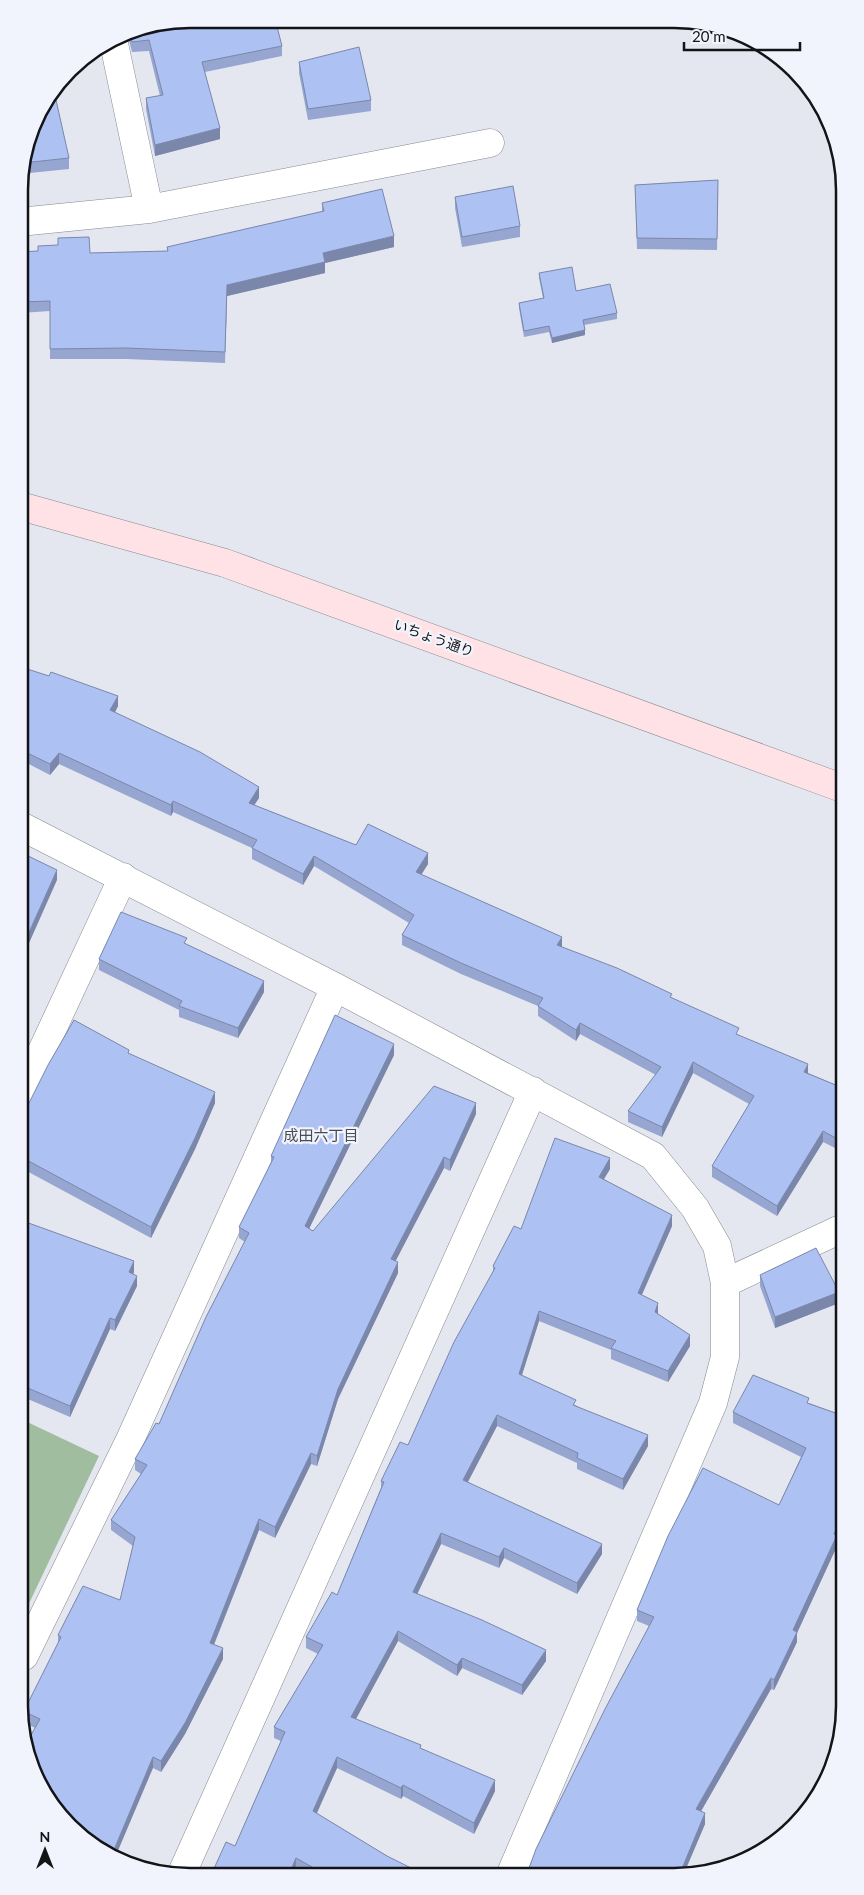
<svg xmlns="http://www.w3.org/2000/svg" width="864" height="1895" font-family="Lato,'Noto Sans JP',sans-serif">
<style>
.green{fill:#a1bd9f}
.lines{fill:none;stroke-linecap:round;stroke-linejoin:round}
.street-casing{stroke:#868990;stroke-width:29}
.secondary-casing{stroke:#868990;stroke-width:29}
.street{stroke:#fff;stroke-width:28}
.secondary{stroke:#ffe2e5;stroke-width:28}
.wall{fill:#96a6d1}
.shaded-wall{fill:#7a87aa}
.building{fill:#aec1f3;stroke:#7a87aa}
.labels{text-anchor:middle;stroke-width:4.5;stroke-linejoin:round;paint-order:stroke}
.street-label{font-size:14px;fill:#131417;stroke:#f1f4fc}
.neighbourhood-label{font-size:15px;fill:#494b52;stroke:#f1f4fc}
.rim{fill:none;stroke:#131417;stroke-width:2.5}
</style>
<rect width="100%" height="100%" fill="#e4e7ef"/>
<path class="green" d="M 23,1420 L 99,1456 L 24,1614 Z"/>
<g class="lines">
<g class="street-casing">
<path id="street" d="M 113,39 L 149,209
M 19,222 L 149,209 L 490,143
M 21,826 L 335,987 L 653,1156 L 695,1208 L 717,1246 L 725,1283 L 725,1357 L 713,1403 L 512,1871
M 22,1094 L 123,877
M 725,1283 L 843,1228
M 24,1656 L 129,1442 L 335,987
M 182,1873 L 533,1091"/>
</g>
<g class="secondary-casing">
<path id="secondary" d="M 20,506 L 225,563 L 842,788"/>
</g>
<use href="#street" class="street"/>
<use href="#secondary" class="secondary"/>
</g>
<path class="wall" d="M 189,19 L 200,21 L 282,46 L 282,56 L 205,72 L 220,139 L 155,156 L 146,109 L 146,98 L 160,96 L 149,51 L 132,52 L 128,36 L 126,31 Z
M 299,62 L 371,100 L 371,111 L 308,120 L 299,73 Z
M 36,114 L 69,158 L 69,169 L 20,174 Z
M 718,180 L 717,250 L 637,249 L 635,185 Z
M 455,197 L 520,226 L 520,237 L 462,247 L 455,208 Z
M 322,203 L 394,247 L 325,263 L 325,273 L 227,296 L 225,363 L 126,359 L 50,359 L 50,311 L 20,313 L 19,252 L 38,251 L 58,245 L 58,238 L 90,253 L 167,251 L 167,247 L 322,212 Z
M 539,273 L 617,313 L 617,319 L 584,325 L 585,335 L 552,343 L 549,332 L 524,337 L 519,308 L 519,303 L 543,298 L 539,278 Z
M 21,667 L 118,706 L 115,713 L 259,798 L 254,805 L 356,845 L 428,864 L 421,875 L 562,947 L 672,998 L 808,1073 L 843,1088 L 843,1152 L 823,1142 L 777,1216 L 712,1177 L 712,1166 L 749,1104 L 693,1073 L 662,1137 L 628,1122 L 628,1111 L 656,1075 L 580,1034 L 576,1041 L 538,1016 L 538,1006 L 461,974 L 402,945 L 402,935 L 409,923 L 314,866 L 303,885 L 252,859 L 252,848 L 173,812 L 171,816 L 59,764 L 50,775 L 21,760 Z
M 187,945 L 264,992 L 238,1038 L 179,1017 L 179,1010 L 99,970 L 99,959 Z
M 129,1054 L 215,1103 L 195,1149 L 151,1238 L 23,1169 L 22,1117 Z
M 394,1055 L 309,1229 L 313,1231 L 476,1114 L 450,1171 L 444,1168 L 395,1261 L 398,1273 L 338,1399 L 317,1466 L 311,1464 L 275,1538 L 259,1530 L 214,1645 L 223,1659 L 185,1734 L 161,1772 L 153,1768 L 35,1728 L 25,1723 L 24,1711 L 58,1643 L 58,1635 L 120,1600 L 133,1546 L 111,1530 L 111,1520 L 141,1474 L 135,1470 L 135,1459 L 159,1424 L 245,1242 L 239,1238 L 239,1227 L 271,1163 L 271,1156 Z
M 610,1169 L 604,1179 L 672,1226 L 642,1295 L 658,1314 L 690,1346 L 668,1382 L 611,1359 L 611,1350 L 539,1321 L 522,1375 L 648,1446 L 623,1490 L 577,1469 L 577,1463 L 497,1426 L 468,1482 L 602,1554 L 577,1594 L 504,1558 L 499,1568 L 441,1544 L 417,1594 L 546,1661 L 522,1695 L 462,1668 L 457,1676 L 398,1641 L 356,1719 L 421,1748 L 495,1791 L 474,1834 L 403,1796 L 401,1799 L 337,1768 L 316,1813 L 387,1856 L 419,1872 L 303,1872 L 296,1868 L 294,1872 L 212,1873 L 235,1846 L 281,1741 L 274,1738 L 274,1727 L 318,1654 L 306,1648 L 306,1637 L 337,1595 L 381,1488 L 381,1481 L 408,1445 L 493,1272 L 493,1266 L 521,1229 Z
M 23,1221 L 134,1272 L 133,1274 L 137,1286 L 115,1331 L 110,1329 L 70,1417 L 23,1397 Z
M 760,1275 L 839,1303 L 775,1328 L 760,1286 Z
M 844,1337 L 844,1361 L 839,1359 L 839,1348 Z
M 809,1403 L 844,1416 L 844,1525 L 837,1539 L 837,1546 L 797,1633 L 797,1642 L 774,1690 L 771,1689 L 701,1811 L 705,1824 L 685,1871 L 528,1871 L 649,1626 L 637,1621 L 637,1610 L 779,1505 L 801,1457 L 733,1423 L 733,1412 Z"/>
<path class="shaded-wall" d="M 220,128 L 220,139 L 155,156 L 155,145 Z
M 394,236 L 394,247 L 325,263 L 325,273 L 227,296 L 225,363 L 227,285 L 323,253 Z
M 585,330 L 585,335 L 552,343 L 552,338 Z
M 118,696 L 118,706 L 110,721 L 110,710 Z
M 59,753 L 59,764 L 50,775 L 50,764 Z
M 259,787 L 259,798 L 249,813 L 249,803 Z
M 173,801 L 173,812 L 171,816 L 171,805 Z
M 428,853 L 428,864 L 416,883 L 416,872 Z
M 314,856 L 314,866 L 303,885 L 303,874 Z
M 57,870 L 57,880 L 22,959 L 22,948 Z
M 562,937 L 562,948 L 557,945 Z
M 264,981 L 264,992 L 238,1038 L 238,1028 Z
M 580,1023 L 580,1034 L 576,1041 L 576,1030 Z
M 394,1044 L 394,1055 L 305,1237 L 305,1226 Z
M 693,1062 L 693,1073 L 662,1137 L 662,1127 Z
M 808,1064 L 808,1075 L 804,1072 Z
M 215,1092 L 215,1103 L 195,1149 L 151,1238 L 151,1227 Z
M 476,1103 L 476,1114 L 450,1171 L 450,1160 Z
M 823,1131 L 823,1142 L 777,1216 L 777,1206 Z
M 444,1157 L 444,1168 L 391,1270 L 391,1259 Z
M 610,1158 L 610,1169 L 599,1187 L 599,1177 Z
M 672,1215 L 672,1226 L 638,1303 L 638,1293 Z
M 134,1261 L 134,1272 L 129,1283 L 129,1272 Z
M 398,1262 L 398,1273 L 338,1399 L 317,1466 L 317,1456 L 338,1389 Z
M 137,1276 L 137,1286 L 115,1331 L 115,1320 Z
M 839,1292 L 839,1303 L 775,1328 L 775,1317 Z
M 658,1303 L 658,1314 L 655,1312 Z
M 539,1311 L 539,1321 L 519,1384 L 519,1374 Z
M 110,1318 L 110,1329 L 70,1417 L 70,1406 Z
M 690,1335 L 690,1346 L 668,1382 L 668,1371 Z
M 497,1415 L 497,1426 L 463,1491 L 463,1480 Z
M 648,1435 L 648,1446 L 623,1490 L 623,1479 Z
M 311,1453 L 311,1464 L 275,1538 L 275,1527 Z
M 844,1514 L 844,1525 L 837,1539 L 837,1546 L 797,1633 L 797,1642 L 774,1690 L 774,1680 L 793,1630 L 834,1534 Z
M 259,1519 L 259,1530 L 210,1654 L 210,1643 Z
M 441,1533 L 441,1544 L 413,1603 L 413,1592 Z
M 602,1544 L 602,1554 L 577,1594 L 577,1583 Z
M 504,1548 L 504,1558 L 499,1568 L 499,1557 Z
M 398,1631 L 398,1641 L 351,1728 L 351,1717 Z
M 223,1648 L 223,1659 L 185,1734 L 161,1772 L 161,1761 Z
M 546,1650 L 546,1661 L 522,1695 L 522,1685 Z
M 462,1658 L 462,1668 L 457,1676 L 457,1665 Z
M 771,1678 L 771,1689 L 696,1820 L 696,1809 Z
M 153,1757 L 153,1768 L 117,1853 L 113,1852 Z
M 337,1757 L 337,1768 L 313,1822 L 313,1811 Z
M 495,1780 L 495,1791 L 474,1834 L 474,1823 Z
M 403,1785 L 403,1796 L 401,1799 L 401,1788 Z
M 705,1813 L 705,1824 L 685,1871 L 681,1871 Z
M 296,1858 L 296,1868 L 294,1872 L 290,1872 Z"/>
<path class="building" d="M 189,19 L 199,19 L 200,21 L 208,19 L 275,19 L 282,46 L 202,62 L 220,128 L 155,145 L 146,98 L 163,95 L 149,40 L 132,42 L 129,31 Z
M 359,47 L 371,100 L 308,109 L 299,62 Z
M 54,91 L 69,158 L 23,163 L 36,114 Z
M 718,180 L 717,239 L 637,238 L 635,185 Z
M 513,186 L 520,226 L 462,237 L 455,197 Z
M 382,189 L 394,236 L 323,253 L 325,262 L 227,285 L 225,352 L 126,348 L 50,349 L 50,301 L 20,302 L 19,252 L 38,251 L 38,246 L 58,245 L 58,238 L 89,237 L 90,253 L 168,251 L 167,247 L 324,211 L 322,203 Z
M 572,267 L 576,291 L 610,284 L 617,313 L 583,320 L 585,330 L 552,338 L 549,326 L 524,331 L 519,303 L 544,298 L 539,273 Z
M 21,667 L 49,676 L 51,672 L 118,696 L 110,710 L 200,752 L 259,787 L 249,803 L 356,845 L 368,824 L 428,853 L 416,872 L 562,937 L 557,945 L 617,968 L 672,994 L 670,997 L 739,1028 L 736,1034 L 808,1064 L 804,1072 L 843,1088 L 843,1142 L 823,1131 L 777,1206 L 712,1166 L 754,1096 L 693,1062 L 662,1127 L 628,1111 L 661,1067 L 580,1023 L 576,1030 L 538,1006 L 543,998 L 461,963 L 402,935 L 414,915 L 314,856 L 303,874 L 252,848 L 257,840 L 173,801 L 171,805 L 59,753 L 50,764 L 21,750 L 21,733 L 24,728 L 21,727 Z
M 22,853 L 57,870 L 22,948 Z
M 121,912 L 187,938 L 184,943 L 264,981 L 238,1028 L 179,1006 L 182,1001 L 99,959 Z
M 335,1015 L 394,1044 L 305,1226 L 313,1231 L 434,1086 L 476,1103 L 450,1160 L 444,1157 L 391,1259 L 398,1262 L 338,1389 L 317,1456 L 311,1453 L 275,1527 L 259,1519 L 210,1643 L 223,1648 L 185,1723 L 161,1761 L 153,1757 L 113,1852 L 77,1834 L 47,1800 L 25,1750 L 25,1746 L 40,1719 L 25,1712 L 24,1711 L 61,1637 L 58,1635 L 83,1586 L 120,1600 L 135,1537 L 111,1520 L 147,1465 L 135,1459 L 156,1423 L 159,1424 L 206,1317 L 249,1233 L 239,1227 L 274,1157 L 271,1156 Z
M 74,1020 L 129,1050 L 128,1053 L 215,1092 L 195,1138 L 151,1227 L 23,1158 L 22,1117 L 48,1065 Z
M 555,1138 L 610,1158 L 599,1177 L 672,1215 L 638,1293 L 658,1303 L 655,1312 L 690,1335 L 668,1371 L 611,1348 L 616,1341 L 539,1311 L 519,1374 L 576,1400 L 573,1405 L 648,1435 L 623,1479 L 577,1458 L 578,1453 L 497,1415 L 463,1480 L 602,1544 L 577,1583 L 504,1548 L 499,1557 L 441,1533 L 413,1592 L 482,1620 L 546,1650 L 522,1685 L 462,1658 L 457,1665 L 398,1631 L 351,1717 L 421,1745 L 420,1748 L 495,1780 L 474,1823 L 403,1785 L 401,1788 L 337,1757 L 313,1811 L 387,1856 L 419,1872 L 321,1872 L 296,1858 L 290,1872 L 212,1873 L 226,1842 L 235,1846 L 285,1732 L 274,1727 L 323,1645 L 306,1637 L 332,1592 L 337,1595 L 384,1482 L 381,1481 L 400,1442 L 408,1445 L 454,1342 L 495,1268 L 493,1266 L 514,1226 L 521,1229 Z
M 23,1221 L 134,1261 L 129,1272 L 137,1276 L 115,1320 L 110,1318 L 70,1406 L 23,1386 Z
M 816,1248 L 839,1292 L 775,1317 L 760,1275 Z
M 844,1337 L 844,1351 L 839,1348 Z
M 753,1375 L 809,1398 L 807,1403 L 844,1416 L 844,1514 L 834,1534 L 837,1535 L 793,1630 L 797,1632 L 774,1680 L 771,1678 L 696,1809 L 705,1813 L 681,1871 L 528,1871 L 536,1849 L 605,1709 L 654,1617 L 637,1610 L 668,1536 L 703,1468 L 779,1505 L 806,1448 L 733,1412 Z"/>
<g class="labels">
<g class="street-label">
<text transform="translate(434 638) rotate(20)" y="5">いちょう通り</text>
</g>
<g class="neighbourhood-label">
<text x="321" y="1141">成田六丁目</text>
</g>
</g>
<path d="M0 0H864V1895H0ZM190 28H674A162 162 0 0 1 836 190V1706A162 162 0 0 1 674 1868H190A162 162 0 0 1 28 1706V190A162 162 0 0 1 190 28Z" fill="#f1f4fc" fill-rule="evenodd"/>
<path class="rim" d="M190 28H674A162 162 0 0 1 836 190V1706A162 162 0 0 1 674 1868H190A162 162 0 0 1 28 1706V190A162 162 0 0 1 190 28Z"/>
<g transform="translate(45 1850)" stroke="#f1f4fc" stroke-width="4" paint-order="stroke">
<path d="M0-4L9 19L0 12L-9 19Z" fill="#131417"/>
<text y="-8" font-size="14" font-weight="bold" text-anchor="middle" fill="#131417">N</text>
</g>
<path d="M684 42v8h116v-8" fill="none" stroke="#131417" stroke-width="2.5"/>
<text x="692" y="42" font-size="15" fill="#131417" stroke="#f1f4fc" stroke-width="4" paint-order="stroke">20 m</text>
</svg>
